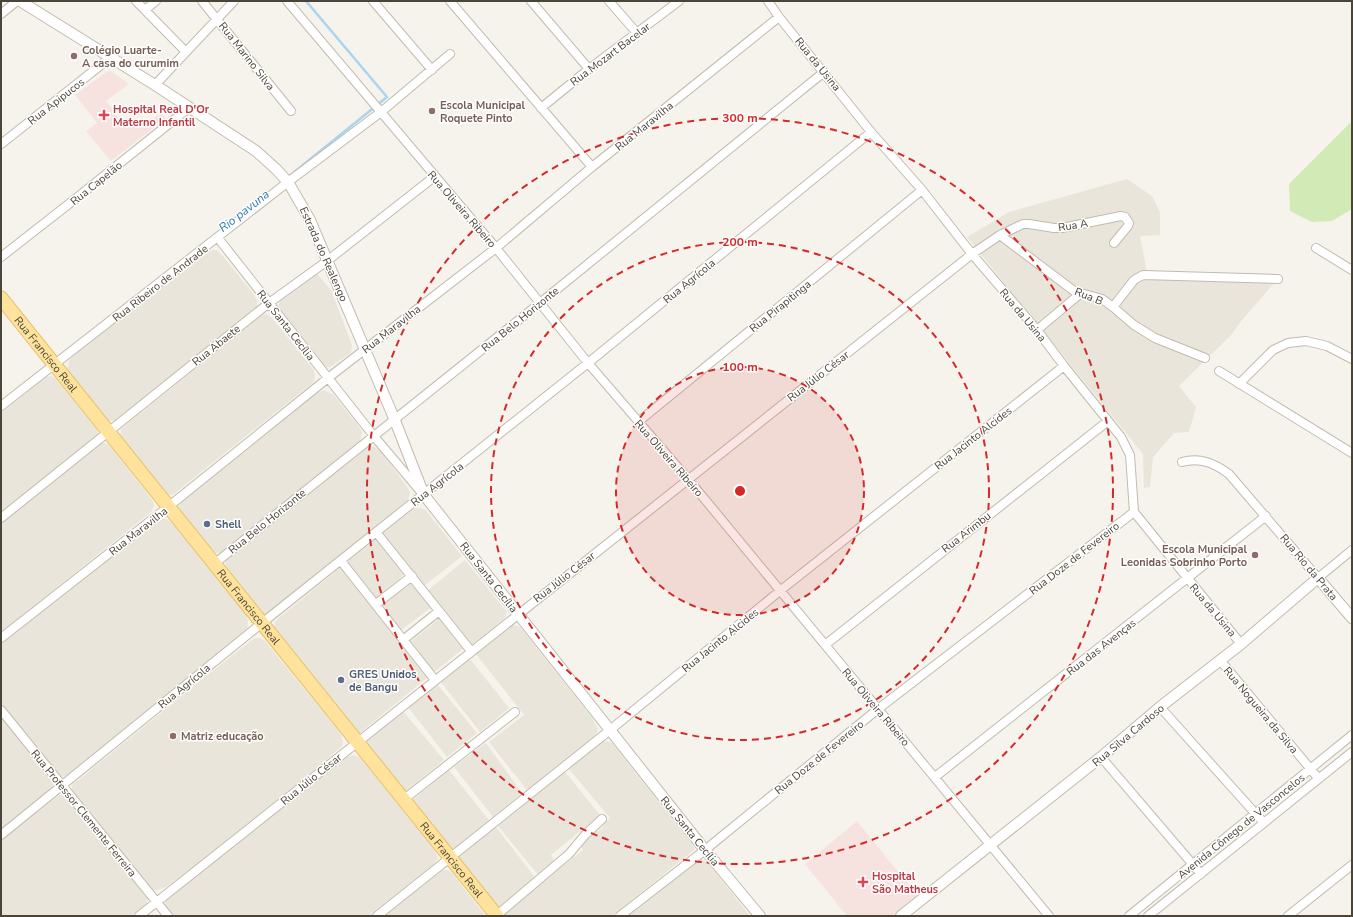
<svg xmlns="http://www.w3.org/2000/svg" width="1353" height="917" font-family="'Nunito Sans',sans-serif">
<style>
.residential{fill:#eae5da}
.medical{fill:#f6e3e0}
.green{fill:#d2eab5}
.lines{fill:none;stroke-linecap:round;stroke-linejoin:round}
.stream{stroke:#a9d4f2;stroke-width:2.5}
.minor-casing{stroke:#c2bbae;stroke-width:10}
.tertiary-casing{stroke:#c2bbae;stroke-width:12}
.primary-casing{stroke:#e6c16a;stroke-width:15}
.minor{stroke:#fff;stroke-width:8}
.tertiary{stroke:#fff;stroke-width:10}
.primary{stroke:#ffe39c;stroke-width:13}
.ring{fill:none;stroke:#d62828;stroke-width:2;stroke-dasharray:7 5}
.education-dot{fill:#8d6e63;stroke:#fff;stroke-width:1.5}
.health-dot{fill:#e0444e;stroke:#fff;stroke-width:1.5}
.service-dot{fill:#5c6f8a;stroke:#fff;stroke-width:1.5}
.labels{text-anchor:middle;stroke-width:3;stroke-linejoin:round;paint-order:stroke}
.education-label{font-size:11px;font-weight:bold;fill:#785e54;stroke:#fff;text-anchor:start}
.street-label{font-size:11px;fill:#4b4439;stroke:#fff}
.health-label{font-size:11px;font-weight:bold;fill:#be3a42;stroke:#fff;text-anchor:start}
.service-label{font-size:11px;font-weight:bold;fill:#4e5e75;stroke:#fff;text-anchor:start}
.water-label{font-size:12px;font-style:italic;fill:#2e7ab2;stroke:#fff}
.centre{fill:#d62828;stroke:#fff;stroke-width:2}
.ring-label{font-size:12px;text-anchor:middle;font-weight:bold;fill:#d62828;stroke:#fff;stroke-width:3;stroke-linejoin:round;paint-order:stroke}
</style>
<rect width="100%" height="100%" fill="#f6f3ec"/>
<path class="residential" d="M 1127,179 L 1152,196 L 1160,212 L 1160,235 L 1140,236 L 1148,277 L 1276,281 L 1242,320 L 1231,335 L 1179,386 L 1196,407 L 1189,432 L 1174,433 L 1153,457 L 1150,487 L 1144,488 L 1143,454 L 967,237 L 1009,212 Z
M 212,250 L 217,250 L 222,255 L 251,291 L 257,300 L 257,307 L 118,420 L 112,421 L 104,419 L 68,372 L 67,369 L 69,361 L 75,354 L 208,251 Z
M 317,274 L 331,290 L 352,345 L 351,353 L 330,367 L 326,367 L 321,364 L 281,313 L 278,307 L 280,301 L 313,275 Z
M 265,314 L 268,315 L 272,318 L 314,370 L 315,376 L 314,381 L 311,384 L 175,493 L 172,495 L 167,495 L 120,437 L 121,429 L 259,317 Z
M 51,376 L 56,379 L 97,430 L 98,435 L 96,438 L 1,513 L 1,413 L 46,377 Z
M 324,390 L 334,395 L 360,428 L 362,432 L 360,441 L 223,551 L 218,553 L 211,552 L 178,511 L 180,502 L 292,412 L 319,392 Z
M 102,442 L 109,445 L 153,501 L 154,506 L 151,512 L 1,632 L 1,523 Z
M 372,446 L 378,449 L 382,453 L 408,488 L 410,493 L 408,500 L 269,614 L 263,615 L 225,568 L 226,560 L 365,447 Z
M 420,508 L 426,510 L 428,513 L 462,556 L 424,586 L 382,534 L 413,509 Z
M 163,518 L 168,520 L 171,522 L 247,616 L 248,623 L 247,630 L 67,775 L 63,777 L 60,776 L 1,703 L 1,644 L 156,521 Z
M 378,537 L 407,572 L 375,599 L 346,563 Z
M 465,560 L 507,612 L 505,618 L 469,647 L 426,592 Z
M 342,566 L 429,676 L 360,733 L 357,733 L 274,630 L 275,622 L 279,618 Z
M 411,578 L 433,606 L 400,631 L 381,604 Z
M 440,618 L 464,648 L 433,673 L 409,643 Z
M 513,625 L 518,626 L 521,628 L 592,718 L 598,729 L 596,734 L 592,738 L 527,790 L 489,742 L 524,715 L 476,654 Z
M 256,638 L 260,638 L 265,641 L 337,729 L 341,735 L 343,743 L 342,746 L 323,763 L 192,868 L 166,887 L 157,890 L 152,890 L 72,791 L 72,785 L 210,673 L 252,640 Z
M 470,659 L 509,708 L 480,732 L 441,682 Z
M 437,684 L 477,733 L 447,757 L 408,707 Z
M 403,711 L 444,760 L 403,793 L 366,744 L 366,742 Z
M 1,715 L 52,778 L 54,783 L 52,788 L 1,829 Z
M 606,741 L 612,743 L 691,843 L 694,847 L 694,850 L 612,916 L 502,916 L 501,915 L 583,850 L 580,845 L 604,826 L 603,824 L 610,818 L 569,769 L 602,742 Z
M 486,743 L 522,793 L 493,817 L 454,767 Z
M 353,755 L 359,757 L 362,760 L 435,851 L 438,858 L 435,863 L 368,916 L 172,916 L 165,907 L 166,901 L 167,899 L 347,757 Z
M 449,770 L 489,820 L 455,848 L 451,849 L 410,802 Z
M 565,772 L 600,815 L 551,855 L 554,860 L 541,871 L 544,874 L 540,877 L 498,826 Z
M 61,795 L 66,797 L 148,898 L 146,904 L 131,916 L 1,916 L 1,841 L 58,796 Z
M 496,827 L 537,880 L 498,911 L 458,860 L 460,855 Z
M 701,859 L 708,863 L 750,916 L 629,916 L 695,862 Z
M 443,870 L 447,870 L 451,872 L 486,916 L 385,916 Z"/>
<path class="medical" d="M 108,71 L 111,71 L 129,84 L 106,101 L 127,129 L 141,119 L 146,124 L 161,113 L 166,118 L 111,161 L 86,131 L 97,123 L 75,95 Z
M 857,821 L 921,900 L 901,916 L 847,916 L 805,864 Z"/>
<path class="green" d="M 1352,121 L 1352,209 L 1332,221 L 1312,222 L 1290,211 L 1289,184 Z"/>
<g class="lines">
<path class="stream" d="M 287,178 L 387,97 L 306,1"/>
<g class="minor-casing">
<path id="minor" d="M 136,1 L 186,52
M 202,1 L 291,111
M 287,1 L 496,248 L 588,363 L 688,479 L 1049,916
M 373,1 L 432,70
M 450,1 L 592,167
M 531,1 L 589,69
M 609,1 L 637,33
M 768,1 L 779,17 L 871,132 L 922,190 L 972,254 L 1037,330 L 1064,366 L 1121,437 L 1130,455 L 1134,512 L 1241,644
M 145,10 L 156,1
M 1,14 L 17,1
M 155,85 L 234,1
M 541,108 L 589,69 L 679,1
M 1,144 L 111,57
M 1000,235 L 1074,291 L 1102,299 L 1113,307 L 1134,325 L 1155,338 L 1205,358
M 218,238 L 373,435 L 421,492
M 1316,248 L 1352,270
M 1,257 L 79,196 L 190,107
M 1113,307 L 1134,280 L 1143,275 L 1278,279
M 1037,330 L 1081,293
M 1219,371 L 1352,453
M 1239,384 L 1273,350 L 1288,343 L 1306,341 L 1327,346 L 1352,359
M 1,406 L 288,182 L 381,112 L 450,54
M 638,422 L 922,190
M 1182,462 C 1200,457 1214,463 1229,474 L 1318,578 L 1352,550
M 1,518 L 269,303 L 327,261 L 434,177
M 376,532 L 471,651
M 341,561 L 435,680
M 214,564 L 540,303 L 824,72
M 376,604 L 412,576
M 1,638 L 168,507 L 328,378 L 496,248 L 592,167 L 779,17
M 403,640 L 439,611
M 825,645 L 1108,421
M 1220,660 L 1318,778
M 1160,707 L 1263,822
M 1,710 L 168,916
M 1101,757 L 1201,874
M 935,777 L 1266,516
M 403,800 L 515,712
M 1,835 L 262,623 L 588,363 L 871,132
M 139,916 L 972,254 L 1000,235 L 1023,224 L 1029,224 L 1054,228 L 1062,228 L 1121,216 L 1125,217 L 1129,223 L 1128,226 L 1114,243
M 377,916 L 610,730 L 781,590 L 1064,366
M 496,916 L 569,854 L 585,835 L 602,819
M 620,916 L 705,850 L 878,709 L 1134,512
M 1129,916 L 1352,735
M 1148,916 L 1352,752
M 1288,916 L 1352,865"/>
</g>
<g class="tertiary-casing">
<path id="tertiary" d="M 20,1 L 155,85 L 256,151 L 276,169 L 288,182 L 310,220 L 394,418 L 424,495 L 705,850 L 760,916
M 901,916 L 1101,757 L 1160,707 L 1241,644 L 1318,578 L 1352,618"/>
</g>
<g class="primary-casing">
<g id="primary">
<path id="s1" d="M 1,298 L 497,916"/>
</g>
</g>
<use href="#minor" class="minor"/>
<use href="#tertiary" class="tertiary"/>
<use href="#primary" class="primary"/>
</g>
<circle cx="740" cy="491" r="124" fill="#d62828" fill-opacity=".12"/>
<g class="ring">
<circle cx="740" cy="491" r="124"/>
<circle cx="740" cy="491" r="249"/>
<circle cx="740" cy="491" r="373"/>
</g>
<g class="education-dot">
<circle cx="74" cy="56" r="4"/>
<circle cx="432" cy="111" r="4"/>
<circle cx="1255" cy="555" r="4"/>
<circle cx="173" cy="736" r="4"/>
</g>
<g class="health-dot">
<path d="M102 109h4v4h4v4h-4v4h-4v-4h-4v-4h4z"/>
<path d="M861 876h4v4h4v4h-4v4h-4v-4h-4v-4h4z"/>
</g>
<g class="service-dot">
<circle cx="207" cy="524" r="4"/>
<circle cx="341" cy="680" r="4"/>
</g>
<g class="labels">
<g class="education-label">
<text x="82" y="54">Colégio Luarte-<tspan x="82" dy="13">A casa do curumim</tspan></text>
<text x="440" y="109">Escola Municipal<tspan x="440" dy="13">Roquete Pinto</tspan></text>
<text x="1247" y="553" text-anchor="end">Escola Municipal<tspan x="1247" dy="13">Leonidas Sobrinho Porto</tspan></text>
<text x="181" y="740">Matriz educação</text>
</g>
<g class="street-label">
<text transform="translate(610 54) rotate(-37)" y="4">Rua Mozart Bacelar</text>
<text transform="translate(247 56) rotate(52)" y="4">Rua Marino Silva</text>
<text transform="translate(818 64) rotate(51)" y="4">Rua da Usina</text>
<text transform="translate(56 101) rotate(-38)" y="4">Rua Apipucos</text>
<text transform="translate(644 126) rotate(-39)" y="4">Rua Maravilha</text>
<text transform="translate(96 183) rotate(-39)" y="4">Rua Capelão</text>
<text transform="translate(462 209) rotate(49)" y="4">Rua Oliveira Ribeiro</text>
<text transform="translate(1073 225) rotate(-9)" y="4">Rua A</text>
<text transform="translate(324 254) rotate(66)" y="4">Estrada do Realengo</text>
<text transform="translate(689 281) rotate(-39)" y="4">Rua Agrícola</text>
<text transform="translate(160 283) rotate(-38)" y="4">Rua Ribeiro de Andrade</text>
<text transform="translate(1089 296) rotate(22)" y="4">Rua B</text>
<text transform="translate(780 306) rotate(-39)" y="4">Rua Pirapitinga</text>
<text transform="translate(1023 315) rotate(50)" y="4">Rua da Usina</text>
<text transform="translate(520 319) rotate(-39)" y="4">Rua Belo Horizonte</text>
<text transform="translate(286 325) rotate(52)" y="4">Rua Santa Cecília</text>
<text transform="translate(391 329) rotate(-38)" y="4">Rua Maravilha</text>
<text transform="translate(216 345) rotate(-39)" y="4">Rua Abaete</text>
<text dy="4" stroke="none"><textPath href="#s1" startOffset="72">Rua Francisco Real</textPath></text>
<text transform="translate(818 376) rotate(-38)" y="4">Rua Júlio César</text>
<text transform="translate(973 438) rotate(-38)" y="4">Rua Jacinto Alcides</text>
<text transform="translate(669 458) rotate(49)" y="4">Rua Oliveira Ribeiro</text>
<text transform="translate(437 484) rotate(-38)" y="4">Rua Agrícola</text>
<text transform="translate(267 521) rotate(-39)" y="4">Rua Belo Horizonte</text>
<text transform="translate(138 531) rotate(-38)" y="4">Rua Maravilha</text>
<text transform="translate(966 532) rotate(-38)" y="4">Rua Arimbu</text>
<text transform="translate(1074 558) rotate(-38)" y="4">Rua Doze de Fevereiro</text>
<text transform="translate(1309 567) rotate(50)" y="4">Rua Rio da Prata</text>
<text transform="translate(489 577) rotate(52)" y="4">Rua Santa Cecília</text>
<text transform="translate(564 577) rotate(-38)" y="4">Rua Júlio César</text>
<text dy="4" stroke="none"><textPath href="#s1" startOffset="396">Rua Francisco Real</textPath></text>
<text transform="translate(1213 610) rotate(50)" y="4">Rua da Usina</text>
<text transform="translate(720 640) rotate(-39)" y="4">Rua Jacinto Alcides</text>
<text transform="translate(1101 647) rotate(-38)" y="4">Rua das Avenças</text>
<text transform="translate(184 686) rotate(-39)" y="4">Rua Agrícola</text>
<text transform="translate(876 707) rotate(50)" y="4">Rua Oliveira Ribeiro</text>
<text transform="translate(1261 710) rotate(50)" y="4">Rua Nogueira da Silva</text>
<text transform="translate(1128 735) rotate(-40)" y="4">Rua Silva Cardoso</text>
<text transform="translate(819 757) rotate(-39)" y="4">Rua Doze de Fevereiro</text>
<text transform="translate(311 779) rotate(-39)" y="4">Rua Júlio César</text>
<text transform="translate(84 813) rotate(51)" y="4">Rua Professor Clemente Ferreira</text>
<text transform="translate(1241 826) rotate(-39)" y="4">Avenida Cônego de Vasconcelos</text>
<text transform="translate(690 831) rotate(51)" y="4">Rua Santa Cecília</text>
<text dy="4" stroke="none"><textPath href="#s1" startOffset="720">Rua Francisco Real</textPath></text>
</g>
<g class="health-label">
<text x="113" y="113">Hospital Real D'Or<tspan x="113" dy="13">Materno Infantil</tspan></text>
<text x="872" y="880">Hospital<tspan x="872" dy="13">São Matheus</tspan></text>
</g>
<g class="service-label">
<text x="215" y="528">Shell</text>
<text x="349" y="678">GRES Unidos<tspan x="349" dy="13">de Bangu</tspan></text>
</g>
<g class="water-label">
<text transform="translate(244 211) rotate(-38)" y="4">Rio pavuna</text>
</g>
</g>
<circle cx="740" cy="491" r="6" class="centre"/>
<g class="ring-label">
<text x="740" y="122">300 m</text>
<text x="740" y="246">200 m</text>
<text x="740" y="371">100 m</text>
</g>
<rect width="1353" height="917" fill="none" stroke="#4b4439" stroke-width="4"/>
</svg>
